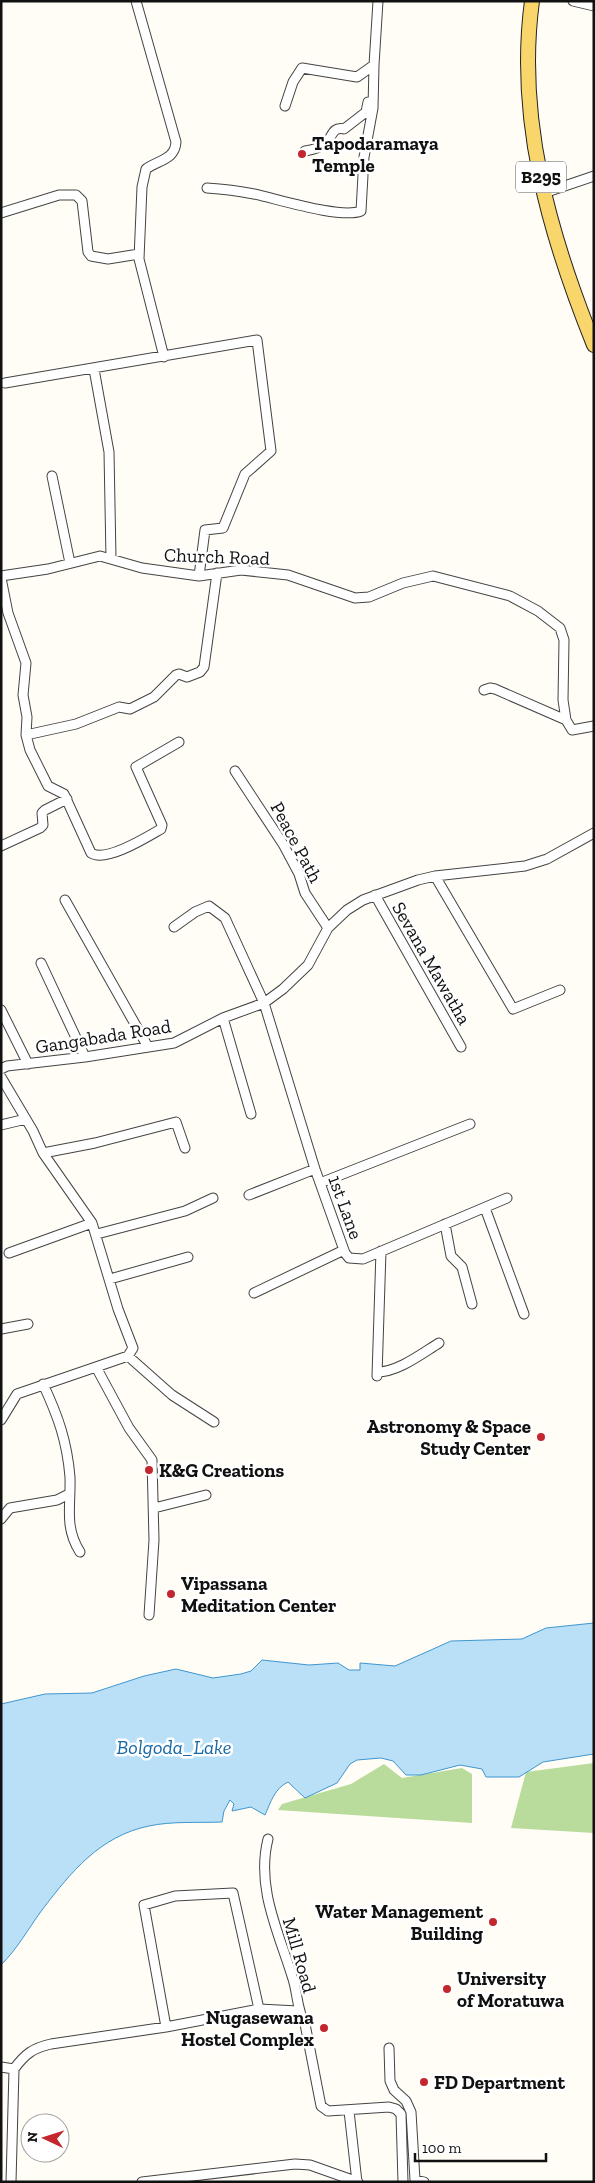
<svg xmlns="http://www.w3.org/2000/svg" width="595" height="2183" font-family="'Zilla Slab',serif">
<style>
.forest{fill:#b9dc9c}
.water{fill:#b9e0f7;stroke:#3f96cf}
.lines{fill:none;stroke-linecap:round;stroke-linejoin:round}
.street-casing{stroke:#444;stroke-width:11}
.primary-casing{stroke:#222;stroke-width:16}
.street{stroke:#fff;stroke-width:9}
.primary{stroke:#f9d66b;stroke-width:14}
.poi-dot{fill:#c4262e;stroke:#fff;stroke-width:2}
.labels{text-anchor:middle;stroke-width:5;stroke-linejoin:round;paint-order:stroke}
.shield{fill:#fff;stroke:#585858;stroke-width:1}
.shield-label{font-size:18px;font-weight:bold;fill:#111}
.poi-label{font-size:19px;font-weight:bold;fill:#111;stroke:#fff;text-anchor:start}
.street-label{font-size:19px;fill:#111;stroke:#fff}
.water-label{font-size:20px;font-style:italic;fill:#1768a6;stroke:#fff}
</style>
<rect width="100%" height="100%" fill="#fffdf5"/>
<path class="forest" d="M 594,1763 L 594,1833 L 511,1828 L 526,1772 Z
M 384,1764 L 402,1778 L 462,1768 L 472,1774 L 472,1823 L 278,1810 L 282,1804 L 351,1784 Z"/>
<path class="water" d="M 594,1623 L 594,1754 L 543,1762 L 519,1777 L 486,1777 L 482,1769 L 460,1765 L 421,1775 L 406,1775 L 393,1761 L 381,1758 L 357,1760 L 350,1764 L 337,1783 L 305,1798 L 288,1782 C 274,1789 271,1802 265,1815 L 251,1807 L 232,1811 L 234,1804 L 230,1800 L 224,1811 L 222,1822 C 198,1823 172,1821 149,1826 C 100,1836 71,1872 42,1910 C 28,1929 18,1948 1,1965 L 1,1704 L 45,1694 L 92,1693 L 144,1676 L 176,1669 L 213,1678 L 241,1674 L 251,1671 L 262,1660 L 309,1665 L 338,1663 L 349,1670 L 360,1670 L 360,1663 L 395,1666 L 451,1641 L 522,1639 L 546,1628 Z"/>
<g class="lines">
<g class="street-casing">
<path id="street" d="M 136,1 L 176,142 C 175,160 158,160 146,169 L 142,187 L 139,259 L 164,357
M 573,1 L 594,6
M 285,106 L 293,82 L 302,68 L 357,77 L 374,65 L 378,1
M 305,151 C 312,150 321,147 326,143 C 332,138 332,126 344,129 L 366,112 L 368,102
M 207,188 C 223,189 239,191 254,194 C 278,199 340,219 361,211 L 364,157 L 373,108 L 374,65
M 544,193 L 594,176
M 1,213 L 59,195 L 76,195 L 82,201 L 88,252 L 91,256 L 108,259 L 139,254
M 94,369 L 109,452 L 111,558
M 5,383 L 257,340 L 271,451 L 245,474 L 223,528 L 205,530 L 199,576
M 52,476 L 70,563
M 1,576 L 48,569 L 100,556 L 142,568 L 199,576 L 241,570 L 288,575 L 355,598 L 369,597 L 403,583 L 433,576 L 510,596 L 538,611 L 560,628 L 564,640 L 563,700 L 566,720 L 572,730 L 594,726
M 1,578 L 8,613 L 26,663 L 23,695 L 27,717 L 26,735 L 30,750 L 48,786 L 64,794 L 91,853 C 106,863 147,837 161,829 L 162,825 L 136,767 L 179,742
M 484,690 L 490,688 L 495,689 L 566,720
M 26,735 L 76,724 L 119,707 L 130,709 L 154,697 L 176,675 L 179,674 L 187,677 L 200,672 L 204,667 L 217,573
M 235,771 L 283,844 L 299,874 L 305,893 L 328,928
M 1,846 L 40,828 L 43,825 L 42,813 L 45,810 L 67,799
M 435,876 L 513,1009 L 560,990
M 375,895 L 461,1047
M 65,900 L 148,1047
M 174,927 L 195,912 L 209,906 L 225,918 L 264,1003 L 315,1169 L 345,1253 L 349,1258 L 363,1259 L 507,1198
M 41,963 L 85,1057
M 1,1010 L 28,1064
M 223,1018 L 251,1114
M 1,1069 L 7,1066 L 85,1057 L 174,1043 L 223,1018 L 264,1003 L 283,989 L 308,965 L 328,928 L 347,910 L 363,900 L 418,880 L 435,876 L 525,866 L 547,859 L 594,833
M 1,1077 L 33,1131 L 43,1153 L 92,1223 L 118,1309 L 133,1348 L 128,1356 L 17,1394 L 1,1420
M 1,1125 L 26,1119
M 43,1153 L 95,1143 L 176,1122 L 185,1148
M 320,1183 L 470,1124
M 249,1195 L 315,1169
M 485,1208 L 524,1314
M 445,1224 L 451,1256 L 462,1267 L 472,1304
M 97,1234 L 185,1211 L 213,1198
M 9,1253 L 92,1223
M 110,1279 L 188,1257
M 254,1293 L 344,1250
M 1,1329 L 28,1324
M 128,1356 L 172,1395 L 214,1422
M 96,1367 L 129,1428 L 152,1460 L 154,1540 L 149,1615
M 377,1372 C 398,1372 421,1354 439,1343
M 377,1376 L 381,1251
M 43,1384 C 58,1416 67,1441 70,1477 C 71,1506 64,1527 80,1552
M 154,1508 L 206,1495
M 1,1519 L 10,1508 L 57,1500 L 69,1494
M 268,1839 C 256,1887 278,1931 292,1976 C 298,1992 296,2008 305,2024 L 321,2106 L 328,2111 L 389,2107 L 396,2109 L 401,2114 L 403,2182
M 166,2027 L 144,1905 L 175,1896 L 233,1893 L 259,2009
M 389,2048 L 390,2081 L 394,2090 L 406,2101 L 411,2112 L 415,2180 L 424,2182
M 1,2067 L 14,2069 C 25,2054 33,2048 51,2044 L 166,2027 L 259,2009 L 298,2011
M 349,2111 L 357,2182
M 11,2182 L 14,2069
M 142,2182 L 295,2164 L 310,2165 L 358,2182"/>
</g>
<g class="primary-casing">
<path id="primary" d="M 532,1 C 516,120 550,236 594,345"/>
</g>
<use href="#street" class="street"/>
<use href="#primary" class="primary"/>
</g>
<g class="poi-dot">
<circle cx="302" cy="154" r="5"/>
<circle cx="541" cy="1437" r="5"/>
<circle cx="149" cy="1470" r="5"/>
<circle cx="171" cy="1594" r="5"/>
<circle cx="493" cy="1922" r="5"/>
<circle cx="447" cy="1989" r="5"/>
<circle cx="324" cy="2028" r="5"/>
<circle cx="424" cy="2082" r="5"/>
</g>
<g class="labels">
<rect class="shield" x="516" y="161.5" width="50" height="31" rx="4"/>
<g class="shield-label">
<text x="541" y="183">B295</text>
</g>
<g class="poi-label">
<text x="312" y="150">Tapodaramaya<tspan x="312" dy="22">Temple</tspan></text>
<text x="531" y="1433" text-anchor="end">Astronomy &amp; Space<tspan x="531" dy="22">Study Center</tspan></text>
<text x="159" y="1477">K&amp;G Creations</text>
<text x="181" y="1590">Vipassana<tspan x="181" dy="22">Meditation Center</tspan></text>
<text x="483" y="1918" text-anchor="end">Water Management<tspan x="483" dy="22">Building</tspan></text>
<text x="457" y="1985">University<tspan x="457" dy="22">of Moratuwa</tspan></text>
<text x="314" y="2024" text-anchor="end">Nugasewana<tspan x="314" dy="22">Hostel Complex</tspan></text>
<text x="434" y="2089">FD Department</text>
</g>
<g class="street-label">
<text transform="translate(217 556) rotate(2)" y="7">Church Road</text>
<text transform="translate(297 842) rotate(62)" y="7">Peace Path</text>
<text transform="translate(432 963) rotate(60)" y="7">Sevana Mawatha</text>
<text transform="translate(103 1036) rotate(-9)" y="7">Gangabada Road</text>
<text transform="translate(346 1207) rotate(70)" y="7">1st Lane</text>
<text transform="translate(300 1955) rotate(74)" y="7">Mill Road</text>
</g>
<g class="water-label">
<text x="174" y="1754">Bolgoda_Lake</text>
</g>
</g>
<rect width="595" height="2183" fill="none" stroke="#111111" stroke-width="5"/>
<g transform="translate(45 2138) rotate(274)"><circle r="24" fill="#ffffff" stroke="#a0a0a0"/>
<path d="M0-4L9 19L0 12L-9 19Z" fill="#c4262e"/>
<text y="-8" font-size="14" font-weight="bold" text-anchor="middle" fill="#111111">N</text>
</g>
<path d="M415 2153v8h131v-8" fill="none" stroke="#111111" stroke-width="2.5"/>
<text x="422" y="2153" font-size="15" fill="#111111" stroke="#ffffff" stroke-width="4" paint-order="stroke">100 m</text>
</svg>
